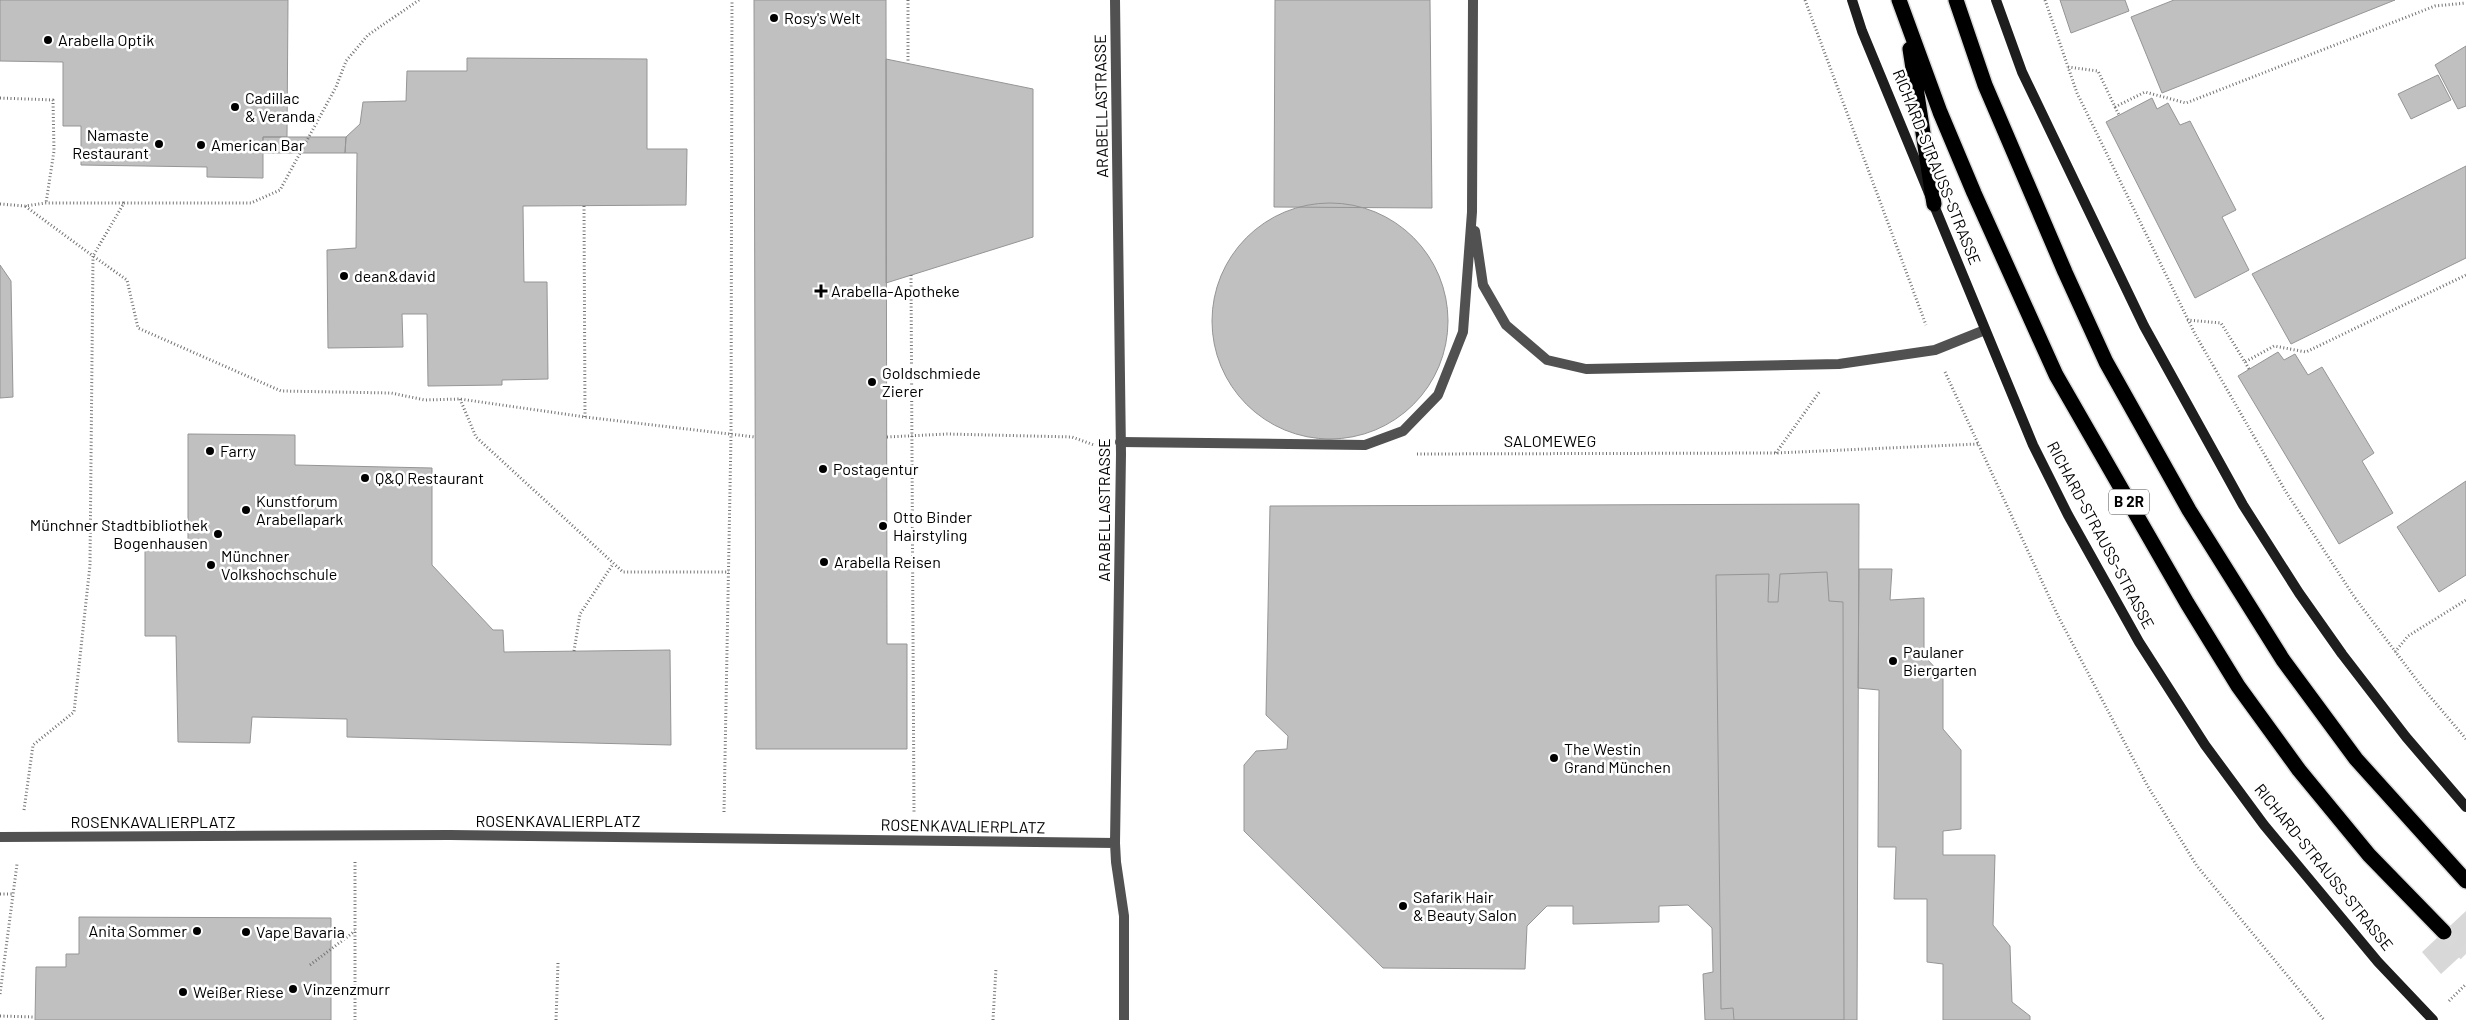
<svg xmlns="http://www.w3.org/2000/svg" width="2466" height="1020" font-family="Barlow,sans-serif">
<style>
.green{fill:#d8d8d8}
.building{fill:#c0c0c0;stroke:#959595}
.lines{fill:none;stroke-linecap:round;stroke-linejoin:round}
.highway-tunnel{stroke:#d9d9d9;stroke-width:15;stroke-dasharray:15 8;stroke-linecap:butt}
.highway-casing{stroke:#dbdbdb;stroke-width:18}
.path{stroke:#737373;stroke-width:3;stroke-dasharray:1 2.5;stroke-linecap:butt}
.lane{stroke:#515151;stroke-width:10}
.street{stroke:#515151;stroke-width:10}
.secondary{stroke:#1e1e1e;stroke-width:10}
.highway{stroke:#000;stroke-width:15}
.poi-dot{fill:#000;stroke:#fff;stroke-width:2}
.labels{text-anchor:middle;stroke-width:5;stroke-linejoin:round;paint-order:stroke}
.shield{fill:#fff;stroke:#4c4c4c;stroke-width:1}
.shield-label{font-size:15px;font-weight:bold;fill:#000}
.poi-label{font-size:16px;fill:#000;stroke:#fff;text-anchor:start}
.street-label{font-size:16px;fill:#000;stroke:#fff}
</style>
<rect width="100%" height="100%" fill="#fff"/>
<path class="green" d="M 2466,911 L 2466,951 L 2441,974 L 2422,952 Z"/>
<path class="building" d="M 0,0 L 288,0 L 287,137 L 263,137 L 263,178 L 207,177 L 207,167 L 81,165 L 81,126 L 63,126 L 63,62 L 0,61 Z
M 754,0 L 886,0 L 887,644 L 907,644 L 907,749 L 756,749 Z
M 1275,0 L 1430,0 L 1432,208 L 1274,207 Z
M 2060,0 L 2125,0 L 2129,11 L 2071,33 Z
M 2174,0 L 2395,0 L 2162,93 L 2131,17 Z
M 2466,46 L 2466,106 L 2458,109 L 2435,65 Z
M 467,58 L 647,59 L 647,149 L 687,149 L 686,205 L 523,206 L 524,282 L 547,282 L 548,379 L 502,380 L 502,385 L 428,386 L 427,314 L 402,314 L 403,347 L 328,348 L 327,250 L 356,248 L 357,153 L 345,153 L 346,137 L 360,124 L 363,102 L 406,101 L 407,71 L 467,71 Z
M 886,59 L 1033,89 L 1033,237 L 886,283 Z
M 2438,75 L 2451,100 L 2411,119 L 2398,94 Z
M 2152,98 L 2157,109 L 2168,103 L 2180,125 L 2190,121 L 2236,210 L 2222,217 L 2249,270 L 2195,298 L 2106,122 Z
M 263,137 L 346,137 L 345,153 L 263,153 Z
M 2466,166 L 2466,258 L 2291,344 L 2252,274 Z
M1212 321a118 118 0 1 1 236 0a118 118 0 1 1-236 0Z
M 0,265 L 11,281 L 13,397 L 0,398 Z
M 2278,352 L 2284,360 L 2295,354 L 2308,375 L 2322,367 L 2374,453 L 2362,461 L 2393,513 L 2339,544 L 2238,376 Z
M 188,434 L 295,435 L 295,465 L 432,468 L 432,565 L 493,630 L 503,630 L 504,652 L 670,650 L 671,745 L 347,737 L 347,719 L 252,717 L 250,743 L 178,742 L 176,636 L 145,636 L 145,546 L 188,548 Z
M 2466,481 L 2466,575 L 2439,592 L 2397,527 Z
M 1859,504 L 1857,1020 L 1705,1020 L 1703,974 L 1713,972 L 1712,928 L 1688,905 L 1659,906 L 1659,922 L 1573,924 L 1573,906 L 1547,906 L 1527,926 L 1525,969 L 1383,968 L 1244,831 L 1244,765 L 1256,751 L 1287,749 L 1288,736 L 1266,715 L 1270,506 Z
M 1859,569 L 1892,569 L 1890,600 L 1924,598 L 1924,656 L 1943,676 L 1943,729 L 1961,750 L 1961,829 L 1943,831 L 1943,855 L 1995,855 L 1993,925 L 2010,946 L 2012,1002 L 2030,1016 L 2030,1020 L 1943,1020 L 1943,964 L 1927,962 L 1927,899 L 1894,899 L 1896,847 L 1878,847 L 1879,690 L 1858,688 Z
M 1827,572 L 1829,601 L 1843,602 L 1844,1020 L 1734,1020 L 1733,1008 L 1721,1009 L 1716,575 L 1769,574 L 1768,602 L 1778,602 L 1780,574 Z
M 79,917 L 331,918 L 331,1020 L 35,1020 L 36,967 L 66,967 L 66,954 L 79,954 Z"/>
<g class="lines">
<path class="highway-tunnel" d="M 2444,932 L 2466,954"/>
<g class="highway-casing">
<path id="highway" d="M 1899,0 L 1940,112 L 1974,193 L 2056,375 L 2187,603 L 2238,686 L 2299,770 L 2369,855 L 2444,932
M 1956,0 L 1985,85 L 2065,272 L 2106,362 L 2189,510 L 2283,660 L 2356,759 L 2466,881
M 1910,49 L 1934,204"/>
</g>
<path class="path" d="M 419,0 L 368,35 L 346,61 L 336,87 L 280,190 L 251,203 L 124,203 L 93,256 L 127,280 L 138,328 L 281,391 L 391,393 L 425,400 L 460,399 L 585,417 L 755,437
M 908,0 L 908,63
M 1805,0 L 1926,325
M 2045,0 L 2077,93 L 2195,334 L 2286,492 L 2355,598 L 2422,687 L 2466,739
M 2068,67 L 2098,71 L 2115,107 L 2145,92 L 2186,103 L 2435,6 L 2466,3
M 0,98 L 53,100 L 54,151 L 46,203
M 2115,107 L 2119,115
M 0,204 L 25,206 L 46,203 L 124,203
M 584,206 L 585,417
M 911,275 L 914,814
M 2187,320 L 2221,323 L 2245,362 L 2274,346 L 2306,352 L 2466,275
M 2245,362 L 2249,369
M 1945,372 L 2058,616 L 2147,785 L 2197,866 L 2324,1020
M 460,399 L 476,437 L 623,572 L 729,572
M 887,437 L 947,434 L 1072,437 L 1094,445
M 1776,453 L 1820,391
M 1417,454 L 1776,453 L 1978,444
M 574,651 L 580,614 L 613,564
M 2395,652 L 2408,636 L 2466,600
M 24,810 L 33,745 L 74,712 L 90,565 L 93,256 L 25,206
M 724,812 L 731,436 L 732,0
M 355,862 L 355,1020
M 0,894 L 14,894
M 310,965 L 355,931
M 0,994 L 17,864
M 2449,1001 L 2466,984
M 0,1016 L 35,1017
M 556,1020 L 558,963
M 993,1020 L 996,968"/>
<path class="lane" d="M 1475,231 L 1483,285 L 1506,325 L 1547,360 L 1586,369 L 1839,364 L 1935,350 L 1985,330
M 1120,442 L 1365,445 L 1403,431 L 1438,395 L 1463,332 L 1472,212 L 1473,0"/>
<path class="street" d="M 1115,0 L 1121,454 L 1115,843 L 1116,862 L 1124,916 L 1124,1020
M 0,837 L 450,835 L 1115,843"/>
<path class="secondary" d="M 1852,0 L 1862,31 L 2033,445 L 2068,515 L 2139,642 L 2205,745 L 2264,825 L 2378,962 L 2433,1020
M 1996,0 L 2022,72 L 2144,326 L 2243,505 L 2299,593 L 2342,654 L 2406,737 L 2466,807"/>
<use href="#highway" class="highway"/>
</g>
<g class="poi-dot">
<circle cx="774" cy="18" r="5"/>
<circle cx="48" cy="40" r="5"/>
<circle cx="235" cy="107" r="5"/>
<circle cx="159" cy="144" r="5"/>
<circle cx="201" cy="145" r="5"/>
<circle cx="344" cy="276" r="5"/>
<path d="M818.5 283.5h5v5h5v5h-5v5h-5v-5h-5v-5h5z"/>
<circle cx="872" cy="382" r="5"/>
<circle cx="210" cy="451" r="5"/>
<circle cx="823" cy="469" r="5"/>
<circle cx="365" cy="478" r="5"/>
<circle cx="246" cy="510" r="5"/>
<circle cx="883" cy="526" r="5"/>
<circle cx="218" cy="534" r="5"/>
<circle cx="824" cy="562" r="5"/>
<circle cx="211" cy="565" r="5"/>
<circle cx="1893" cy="661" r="5"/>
<circle cx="1554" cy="758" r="5"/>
<circle cx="1403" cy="906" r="5"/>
<circle cx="197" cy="931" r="5"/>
<circle cx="246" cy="932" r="5"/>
<circle cx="293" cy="989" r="5"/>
<circle cx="183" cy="992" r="5"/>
</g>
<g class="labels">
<rect class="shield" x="2109" y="489.5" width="40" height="25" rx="4"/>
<g class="shield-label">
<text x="2129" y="507">B 2R</text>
</g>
<g class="poi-label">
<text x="784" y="24">Rosy's Welt</text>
<text x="58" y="46">Arabella Optik</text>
<text x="245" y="104">Cadillac<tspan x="245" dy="18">&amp; Veranda</tspan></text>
<text x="149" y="141" text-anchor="end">Namaste<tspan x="149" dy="18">Restaurant</tspan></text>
<text x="211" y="151">American Bar</text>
<text x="354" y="282">dean&amp;david</text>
<text x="831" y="297">Arabella-Apotheke</text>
<text x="882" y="379">Goldschmiede<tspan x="882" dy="18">Zierer</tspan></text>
<text x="220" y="457">Farry</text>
<text x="833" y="475">Postagentur</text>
<text x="375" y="484">Q&amp;Q Restaurant</text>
<text x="256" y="507">Kunstforum<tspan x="256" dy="18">Arabellapark</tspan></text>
<text x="893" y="523">Otto Binder<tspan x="893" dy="18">Hairstyling</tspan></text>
<text x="208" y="531" text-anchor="end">Münchner Stadtbibliothek<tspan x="208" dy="18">Bogenhausen</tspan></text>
<text x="221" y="562">Münchner<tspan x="221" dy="18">Volkshochschule</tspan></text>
<text x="834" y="568">Arabella Reisen</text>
<text x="1903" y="658">Paulaner<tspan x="1903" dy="18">Biergarten</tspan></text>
<text x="1564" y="755">The Westin<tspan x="1564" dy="18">Grand München</tspan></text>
<text x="1413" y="903">Safarik Hair<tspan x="1413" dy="18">&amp; Beauty Salon</tspan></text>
<text x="187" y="937" text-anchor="end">Anita Sommer</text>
<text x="256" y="938">Vape Bavaria</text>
<text x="303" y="995">Vinzenzmurr</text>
<text x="193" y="998">Weißer Riese</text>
</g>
<g class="street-label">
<text transform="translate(1101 106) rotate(-91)" y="6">ARABELLASTRASSE</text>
<text transform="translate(1937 167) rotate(68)" y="6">RICHARD-STRAUSS-STRASSE</text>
<text x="1550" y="447">SALOMEWEG</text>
<text transform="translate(1104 510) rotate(-90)" y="6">ARABELLASTRASSE</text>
<text transform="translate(2101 535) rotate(62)" y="6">RICHARD-STRAUSS-STRASSE</text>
<text x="558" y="827">ROSENKAVALIERPLATZ</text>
<text x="153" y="828">ROSENKAVALIERPLATZ</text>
<text transform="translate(963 826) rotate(1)" y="6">ROSENKAVALIERPLATZ</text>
<text transform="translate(2324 867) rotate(51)" y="6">RICHARD-STRAUSS-STRASSE</text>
</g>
</g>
</svg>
